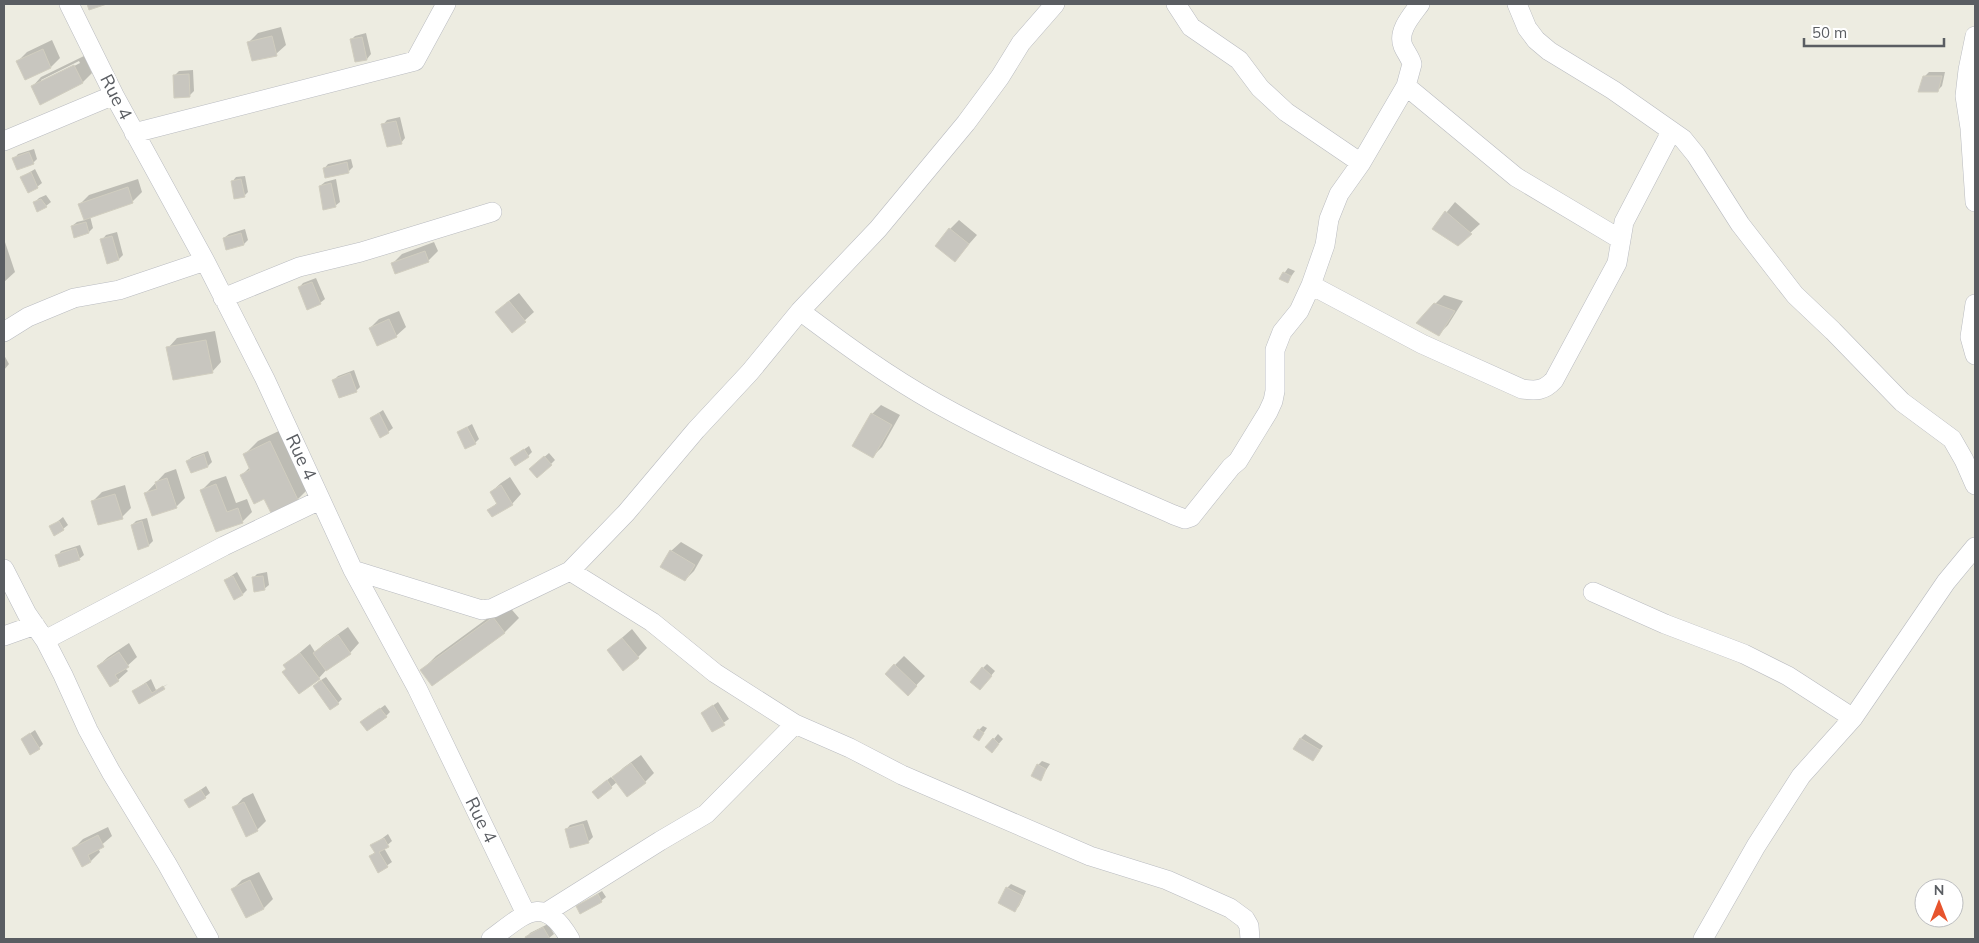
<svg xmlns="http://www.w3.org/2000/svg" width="1979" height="943" font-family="Mulish,sans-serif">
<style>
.shadow{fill:#0003;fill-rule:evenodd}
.building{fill:#c8c6bf;stroke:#d1cec0}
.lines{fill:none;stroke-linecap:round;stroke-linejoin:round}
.minor-casing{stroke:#b9bbc0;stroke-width:20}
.minor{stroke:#fff;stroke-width:19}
.labels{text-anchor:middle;stroke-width:4.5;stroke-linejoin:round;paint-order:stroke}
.street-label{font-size:18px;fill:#5a5d62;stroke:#fff}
</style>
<rect width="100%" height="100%" fill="#edece1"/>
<path class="shadow" d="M 281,27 L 286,45 L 276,54 L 249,42 L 258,33 Z
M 366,33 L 371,54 L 367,59 L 351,40 L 355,36 Z
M 52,40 L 60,58 L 51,67 L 26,78 L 18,61 L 27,52 Z
M 84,56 L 92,73 L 83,82 L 40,103 L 32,87 L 41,77 ZM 79,61 L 80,63 L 41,83 L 41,80 Z
M 193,70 L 194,91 L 190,95 L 174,76 L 179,71 Z
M 1929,72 L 1945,72 L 1942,86 L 1938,90 L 1924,77 Z
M 400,117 L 405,138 L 401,143 L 383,125 L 387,120 Z
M 34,149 L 37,159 L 33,163 L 14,159 L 18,154 Z
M 351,159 L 353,167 L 349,171 L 324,169 L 328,164 Z
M 35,169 L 42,183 L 37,187 L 22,177 Z
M 245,176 L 248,192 L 244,196 L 232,182 L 236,177 Z
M 138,179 L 142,192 L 133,201 L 90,216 L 93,228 L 89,232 L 72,226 L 77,222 L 85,220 L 80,204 L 89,195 Z
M 336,179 L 340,202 L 335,206 L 320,186 L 325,182 Z
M 46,195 L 51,202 L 46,206 L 35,202 L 39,198 Z
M 1455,202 L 1480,224 L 1458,244 L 1433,229 Z
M 959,220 L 977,235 L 955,260 L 950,229 Z
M 245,229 L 248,240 L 244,244 L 224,238 L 229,234 Z
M 117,232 L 123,255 L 119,259 L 108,262 L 102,240 L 106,235 Z
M 4,239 L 15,272 L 4,282 Z
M 434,242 L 438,251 L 428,261 L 393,263 L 402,254 Z
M 1288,268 L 1295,271 L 1287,282 L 1281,278 Z
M 316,278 L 325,299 L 320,303 L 299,288 L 303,283 Z
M 519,293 L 534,312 L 513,331 L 506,303 Z
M 1444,295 L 1463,301 L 1448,325 L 1439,334 L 1435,304 Z
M 399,311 L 406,327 L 396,336 L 370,328 L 379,319 Z
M 215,331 L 221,362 L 212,372 L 168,348 L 177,338 Z
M 4,355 L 9,364 L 4,370 Z
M 354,370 L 360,387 L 356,391 L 334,380 L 338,376 Z
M 881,405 L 900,415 L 882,447 L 873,456 L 872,414 Z
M 383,410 L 393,428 L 388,432 L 371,418 Z
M 472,424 L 479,439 L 475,443 L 458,432 Z
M 285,428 L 312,485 L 298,499 L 271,511 L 265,497 L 242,475 L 250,467 L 244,455 L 258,441 Z
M 529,446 L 532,452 L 528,456 L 511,458 Z
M 208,451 L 212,462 L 208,466 L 187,461 L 192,457 Z
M 549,453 L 555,460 L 551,464 L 535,465 Z
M 176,469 L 185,498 L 176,507 L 146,493 L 165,473 Z
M 226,476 L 236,503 L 247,499 L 252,512 L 242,522 L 217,531 L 202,490 L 211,481 Z
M 510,477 L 521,494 L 512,504 L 489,510 L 498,502 L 491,492 L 501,483 Z
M 125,485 L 131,508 L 122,517 L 93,501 L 102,492 Z
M 63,517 L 68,525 L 63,529 L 51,527 Z
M 147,518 L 153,541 L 149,545 L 132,525 L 136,521 Z
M 681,542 L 703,555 L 694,571 L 685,580 L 671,551 Z
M 80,545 L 84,555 L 79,559 L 57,556 L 61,551 Z
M 237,572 L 247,590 L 243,594 L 225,580 Z
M 267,572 L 269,585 L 264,589 L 253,578 L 257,574 Z
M 507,604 L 519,618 L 505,632 L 433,685 L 422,670 L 436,656 Z
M 348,627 L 359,643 L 350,653 L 328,668 L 319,678 L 288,668 L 285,665 L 310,644 L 315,652 L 324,644 Z
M 632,629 L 647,648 L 638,657 L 608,650 Z
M 129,643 L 137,657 L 125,668 L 128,671 L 118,680 L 98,666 L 108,657 Z
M 904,656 L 925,676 L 908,694 L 886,674 Z
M 987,664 L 995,671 L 984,684 L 983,668 Z
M 326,677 L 342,699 L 338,703 L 318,682 Z
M 151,679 L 156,690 L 168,684 L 139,702 L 133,691 Z
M 718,702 L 729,719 L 713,730 L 702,713 Z
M 385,705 L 390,712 L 386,716 L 362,722 Z
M 983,726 L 987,728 L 979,740 L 979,730 Z
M 35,730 L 43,744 L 39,748 L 22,739 Z
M 998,734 L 1003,739 L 996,747 L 994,739 Z
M 1305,734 L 1323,746 L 1313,760 L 1301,738 Z
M 641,755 L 654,773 L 645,782 L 617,782 L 598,798 L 593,792 L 598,787 L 611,777 L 613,779 L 623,768 Z
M 1042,761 L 1050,764 L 1040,779 L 1038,765 Z
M 206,786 L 210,793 L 205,797 L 186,800 Z
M 253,793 L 266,821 L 257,830 L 234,808 L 243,798 Z
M 587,820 L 593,837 L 588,842 L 566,830 L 570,825 Z
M 108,827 L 112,836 L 98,848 L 100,852 L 91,861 L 82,865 L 74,848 L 83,839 Z
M 388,834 L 392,841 L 384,848 L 392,862 L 379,871 L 371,856 L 375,852 L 372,846 Z
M 259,872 L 273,899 L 264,908 L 247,917 L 233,889 L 242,880 Z
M 1011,884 L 1026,891 L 1019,906 L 1015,910 L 1007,888 Z
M 602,891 L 606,897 L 601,901 L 578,906 Z
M 548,924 L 554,934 L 549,938 L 527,939 L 526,938 L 530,933 Z"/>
<path class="building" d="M 87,4 L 107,4 L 89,10 Z
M 272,36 L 277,56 L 252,61 L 247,42 Z
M 362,37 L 367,60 L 355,62 L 350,39 Z
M 43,49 L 51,68 L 25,80 L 16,61 Z
M 74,65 L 83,83 L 40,105 L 31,86 Z
M 189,74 L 190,97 L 174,98 L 173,75 Z
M 1923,76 L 1942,76 L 1938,92 L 1918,92 Z
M 396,121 L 402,144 L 387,147 L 381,124 Z
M 29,152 L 34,164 L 17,170 L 12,158 Z
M 347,162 L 349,173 L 325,178 L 323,168 Z
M 31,172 L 38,188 L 28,193 L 20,177 Z
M 241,179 L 245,197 L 234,199 L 231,181 Z
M 331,183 L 336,207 L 323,210 L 319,186 Z
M 128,187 L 133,203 L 84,220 L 78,204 Z
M 41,199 L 47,207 L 37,212 L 33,202 Z
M 1445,211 L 1472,234 L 1458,246 L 1432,229 Z
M 86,222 L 89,233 L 74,238 L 71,226 Z
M 949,228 L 969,244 L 955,262 L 935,246 Z
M 241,233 L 244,245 L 226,250 L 223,238 Z
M 112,236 L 119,260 L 107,264 L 100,239 Z
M 425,251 L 429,262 L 395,274 L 391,263 Z
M 1283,272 L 1291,276 L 1288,283 L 1279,279 Z
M 312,282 L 321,304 L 307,310 L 298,287 Z
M 509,301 L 526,322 L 512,333 L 495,312 Z
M 1434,303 L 1455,311 L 1439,336 L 1416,323 Z
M 389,319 L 397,337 L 377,346 L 369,328 Z
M 206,340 L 213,373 L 173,380 L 166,347 Z
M 350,373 L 357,392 L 339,398 L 332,380 Z
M 379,413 L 389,433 L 380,438 L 370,418 Z
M 871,413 L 892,425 L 873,458 L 852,446 Z
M 467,427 L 476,444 L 465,449 L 457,432 Z
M 270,441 L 298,500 L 271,513 L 264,499 L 254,504 L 240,475 L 250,470 L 243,454 Z
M 524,449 L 529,457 L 515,466 L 510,458 Z
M 204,454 L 208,467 L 191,473 L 186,461 Z
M 544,456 L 552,465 L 537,478 L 529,469 Z
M 167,478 L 177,508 L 152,516 L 144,493 L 157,489 L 155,482 Z
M 216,484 L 227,512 L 238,508 L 243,523 L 216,532 L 200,490 Z
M 501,485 L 513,505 L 492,517 L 487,510 L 497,504 L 490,492 Z
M 115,494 L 123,519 L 98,525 L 91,501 Z
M 59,521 L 64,530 L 54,536 L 49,526 Z
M 142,521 L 149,546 L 138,550 L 131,525 Z
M 76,548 L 80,560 L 59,567 L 55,555 Z
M 670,550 L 695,565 L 685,581 L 660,567 Z
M 233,576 L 243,595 L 234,600 L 224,580 Z
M 263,576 L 265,590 L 254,592 L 252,577 Z
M 493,617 L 505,633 L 432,686 L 420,670 Z
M 338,635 L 351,654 L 326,671 L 313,653 Z
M 622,638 L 639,658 L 623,671 L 607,650 Z
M 119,652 L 129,667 L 115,675 L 119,681 L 110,687 L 97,666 Z
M 300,653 L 320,679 L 299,694 L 282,672 L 286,669 L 283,665 Z
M 894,664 L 917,686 L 908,696 L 885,674 Z
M 982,667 L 992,676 L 980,690 L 970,682 Z
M 321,680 L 339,704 L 330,710 L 313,686 Z
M 146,683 L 152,693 L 163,686 L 165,689 L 139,704 L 132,691 Z
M 713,705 L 725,725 L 712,732 L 701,713 Z
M 380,708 L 387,717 L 367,731 L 360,722 Z
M 978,729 L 984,733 L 979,741 L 973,737 Z
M 30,733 L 40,749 L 30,755 L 21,739 Z
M 993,738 L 999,744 L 992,753 L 985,747 Z
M 1300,738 L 1320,750 L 1313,761 L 1293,749 Z
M 631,763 L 646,783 L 627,797 L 612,777 Z
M 1037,764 L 1046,769 L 1041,781 L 1031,776 Z
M 607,780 L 612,788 L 598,799 L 592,792 Z
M 201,790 L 206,798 L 189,808 L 184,800 Z
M 244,802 L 258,831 L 246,837 L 232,807 Z
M 583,824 L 589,843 L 570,848 L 565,829 Z
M 98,835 L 104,847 L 88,855 L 91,862 L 82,867 L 72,848 Z
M 384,838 L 389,847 L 379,852 L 388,867 L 378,873 L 369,856 L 375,853 L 370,845 Z
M 250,880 L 264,909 L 246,918 L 231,889 Z
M 1006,887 L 1023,896 L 1015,912 L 998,903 Z
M 598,894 L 602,902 L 580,914 L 576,906 Z
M 543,927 L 550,939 L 526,939 L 525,937 Z"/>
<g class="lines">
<g class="minor-casing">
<path id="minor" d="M 69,4 L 114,95 L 205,261 L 265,379 L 353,570 L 417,688 L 526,914
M 1176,4 L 1191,27 L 1239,60 L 1260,88 L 1286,112 L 1361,163
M 1517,4 L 1527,28 L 1536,40 L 1549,51 L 1613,90 L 1683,139 L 1696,155 L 1740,224 L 1795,295 L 1833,331 L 1902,402 L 1952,439 L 1964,460 L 1975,485
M 1975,36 L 1968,70 L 1965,96 L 1970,128 L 1975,202
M 1406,86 L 1516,177 L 1620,239
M 134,133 L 415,61 L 446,4
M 4,141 L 114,95
M 1311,285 L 1422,344 L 1522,389 C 1536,391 1544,391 1554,380 L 1617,263 L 1624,222 L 1671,132
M 223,298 L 299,267 L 361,252 L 492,212
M 1975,304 L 1970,337 L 1975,355
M 800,311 C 844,344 888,376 936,403 C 1013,446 1094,480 1174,515 L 1185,519 L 1191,517 L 1231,467 L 1238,461 L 1268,412 L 1273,401 L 1275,391 L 1275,350 L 1282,332 L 1299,311 L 1311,285 L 1325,245 L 1329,219 L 1339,194 L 1361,163 L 1406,86 L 1412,64 C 1410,57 1406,53 1403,46 C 1397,31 1412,15 1420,4
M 4,332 L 28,317 L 74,298 L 119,290 L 205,261
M 4,569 L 27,614 L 45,640 L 63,675 L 88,730 L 111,772 L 167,864 L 209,939
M 353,570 L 482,610 L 493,608 L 570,571 L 626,513 L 696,430 L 750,372 L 800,311 L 878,229 L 966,123 L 1000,77 L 1021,43 L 1055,4
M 570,571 L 652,622 L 715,673 L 795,724 L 850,748 L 902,775 L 1090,856 L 1167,880 L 1230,908 L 1245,919 L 1249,926 L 1250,939
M 1593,592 L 1665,624 L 1744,654 L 1788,676 L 1853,718
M 4,636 L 35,625
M 45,640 L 224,546 L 320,500
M 547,912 L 660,841 L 706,814 L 795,724
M 491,939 C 525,914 543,892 570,939
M 1703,939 L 1756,846 L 1801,776 L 1853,718 L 1946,582 L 1975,547"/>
</g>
<use href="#minor" class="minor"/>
</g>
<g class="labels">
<g class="street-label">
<text transform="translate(116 97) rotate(63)" y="6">Rue 4</text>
<text transform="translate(301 457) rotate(65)" y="6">Rue 4</text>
<text transform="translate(481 820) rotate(64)" y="6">Rue 4</text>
</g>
</g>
<rect width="1979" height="943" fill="none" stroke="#5a5d62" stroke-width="10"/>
<g transform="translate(1939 903)"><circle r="24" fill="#ffffff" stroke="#bdbec0"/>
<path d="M0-4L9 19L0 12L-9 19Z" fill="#e7542d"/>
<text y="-8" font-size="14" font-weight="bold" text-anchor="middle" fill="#5a5d62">N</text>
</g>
<path d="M1804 38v8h140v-8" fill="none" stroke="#5a5d62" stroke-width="2.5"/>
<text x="1812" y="38" font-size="15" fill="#5a5d62" stroke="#ffffff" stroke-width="4" paint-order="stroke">50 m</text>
</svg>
